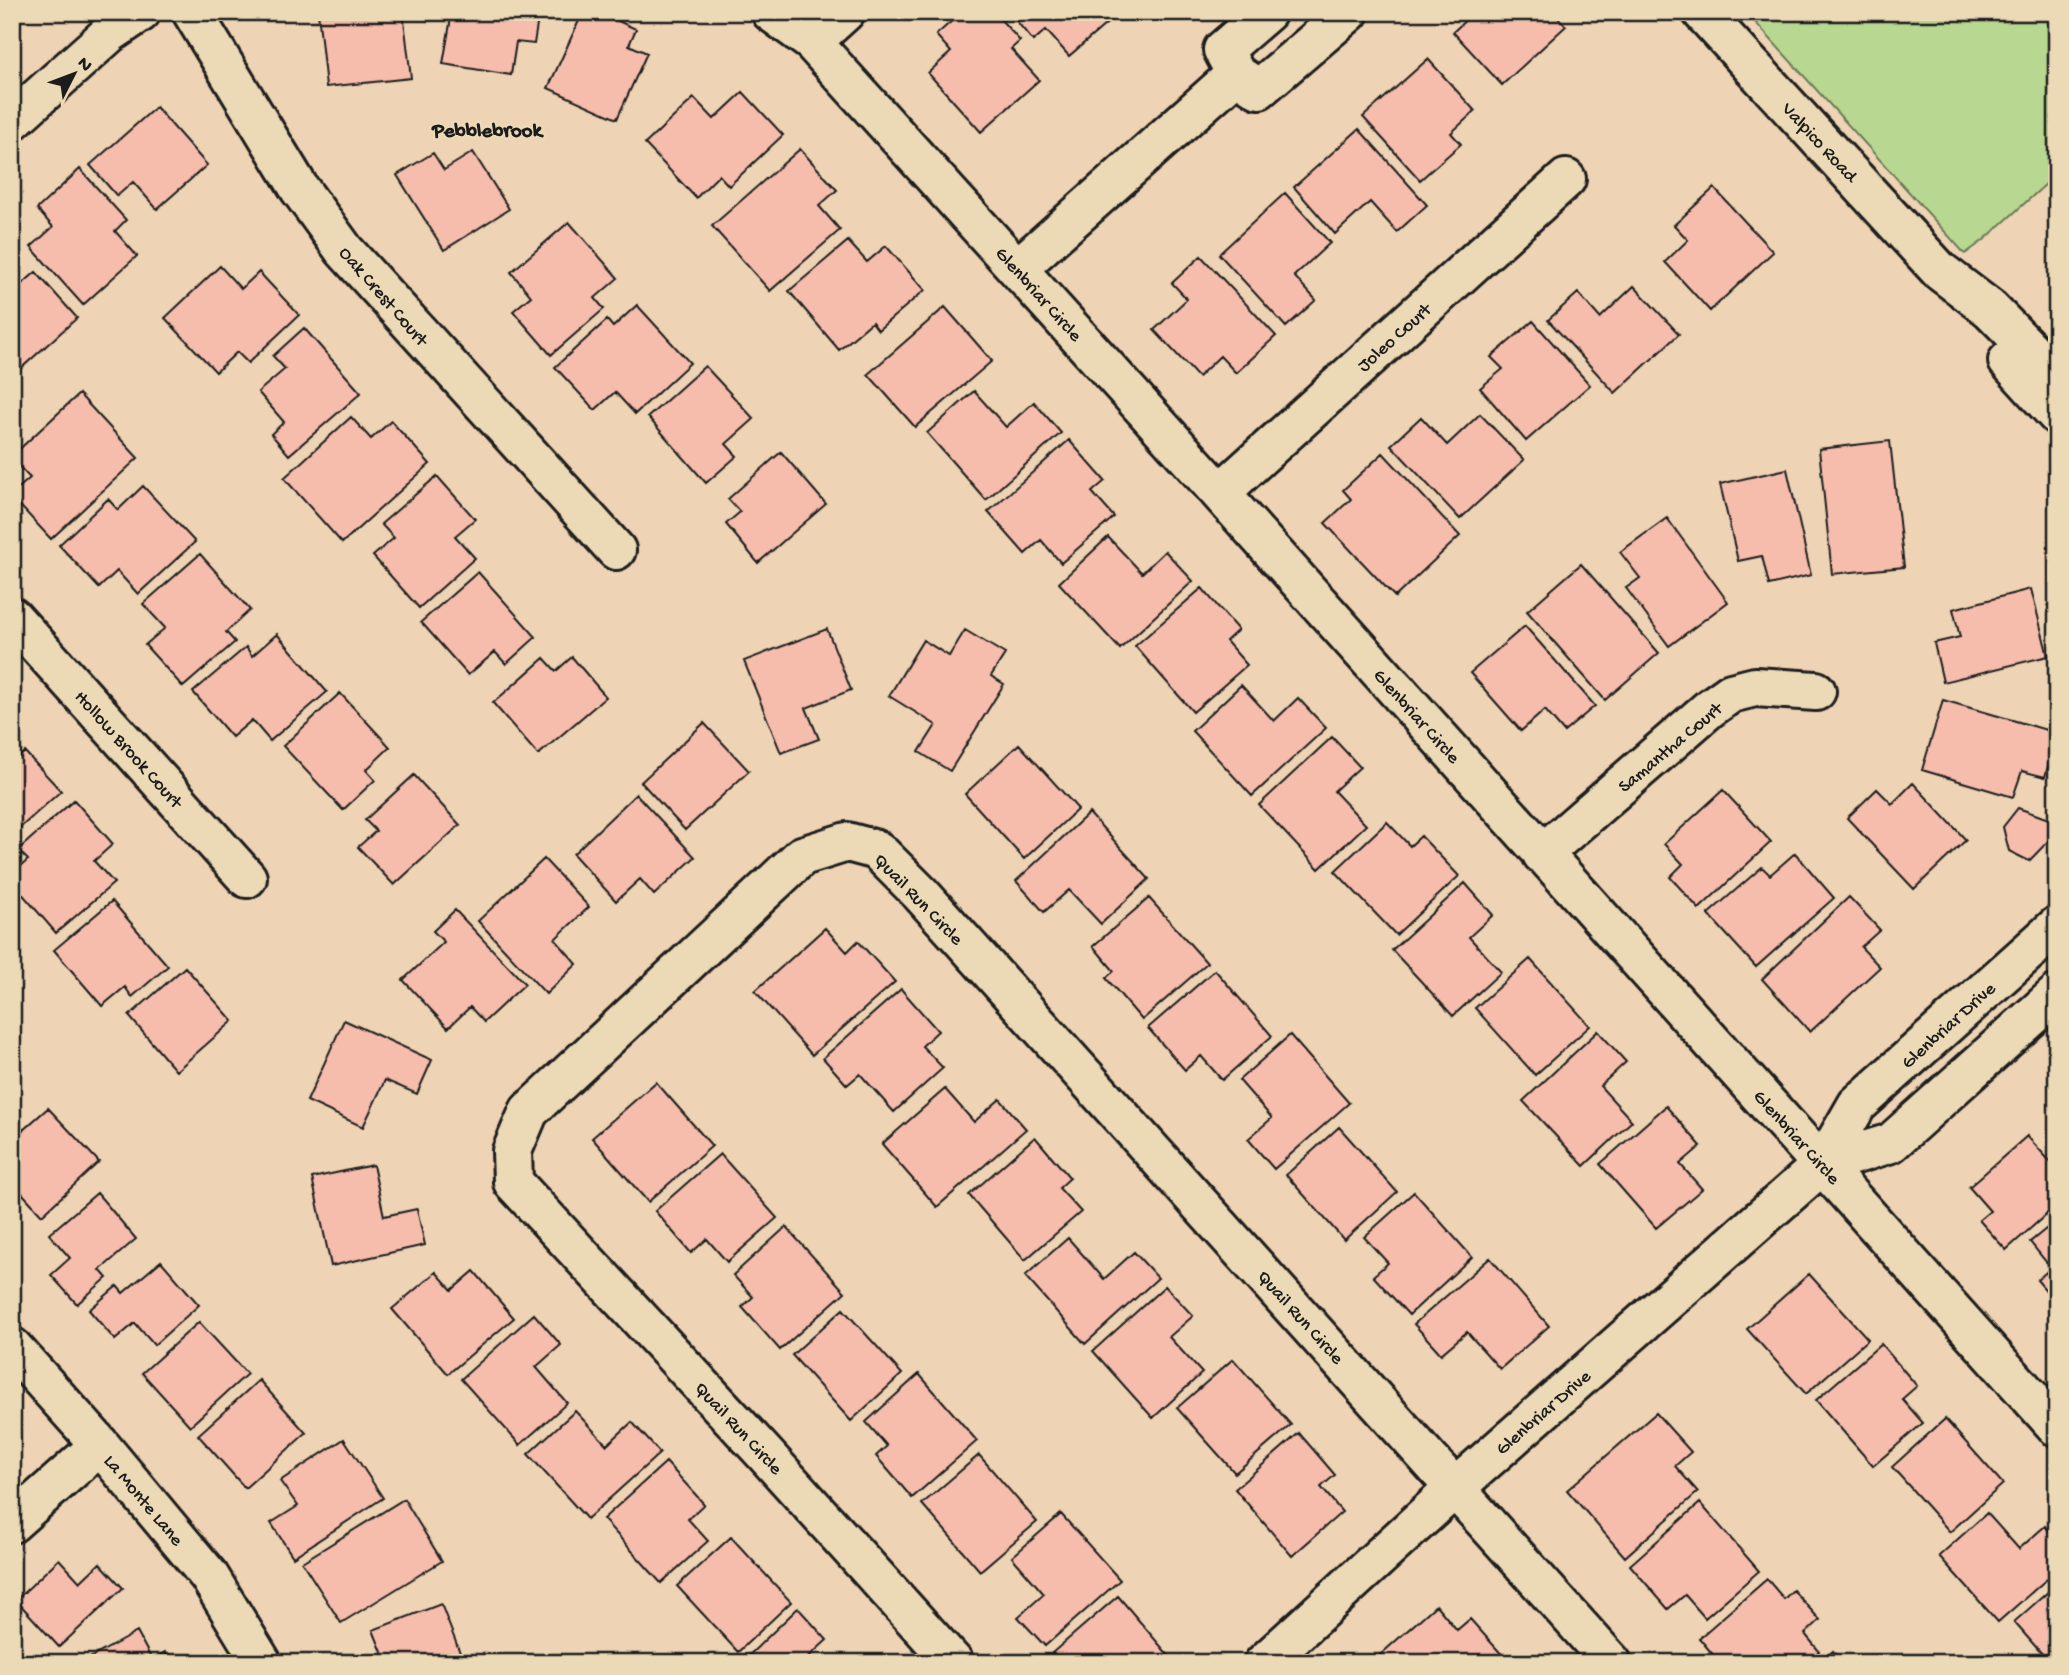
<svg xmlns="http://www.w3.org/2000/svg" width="2069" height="1675" font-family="'Gochi Hand',sans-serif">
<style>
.green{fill:#b8d891;stroke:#6a7a56;stroke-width:2}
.building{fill:#f6bdad;stroke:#1c1c1c;stroke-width:2}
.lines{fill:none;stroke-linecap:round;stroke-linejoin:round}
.street-casing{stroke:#1c1c1c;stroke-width:44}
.secondary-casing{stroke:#1c1c1c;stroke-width:44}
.street{stroke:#ecdab7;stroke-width:38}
.secondary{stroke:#ecdab7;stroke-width:38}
.labels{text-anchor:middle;stroke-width:5;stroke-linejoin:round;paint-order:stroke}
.street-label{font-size:19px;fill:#1c1c1c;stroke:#ecdab7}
.neighbourhood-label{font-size:21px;font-weight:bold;fill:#1c1c1c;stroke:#ecdab7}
</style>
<rect width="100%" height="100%" fill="#eed4b5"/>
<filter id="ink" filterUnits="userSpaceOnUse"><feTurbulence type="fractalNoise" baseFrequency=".0143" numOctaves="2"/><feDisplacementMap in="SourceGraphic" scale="14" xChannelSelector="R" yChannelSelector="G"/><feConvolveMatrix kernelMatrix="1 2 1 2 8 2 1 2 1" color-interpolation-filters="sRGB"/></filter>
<g filter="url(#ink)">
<path class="green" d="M 1746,12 L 2057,12 L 2057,174 L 1984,240 L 1965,254 Z"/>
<path class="building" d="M 318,12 L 403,12 L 411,78 L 326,87 Z
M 452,12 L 539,12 L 534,44 L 516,42 L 511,75 L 443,64 Z
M 583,12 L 598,12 L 636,29 L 629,45 L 647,53 L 617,119 L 548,88 Z
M 962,12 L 994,12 L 1020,41 L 1011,49 L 1039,80 L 981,132 L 928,73 L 951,52 L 936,35 Z
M 1009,12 L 1120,12 L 1069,56 L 1046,30 L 1033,41 Z
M 1474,12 L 1553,12 L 1566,26 L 1502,85 L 1453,32 Z
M 1428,59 L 1475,111 L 1451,133 L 1461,144 L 1420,180 L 1363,117 Z
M 743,92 L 783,135 L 729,186 L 719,175 L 696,198 L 645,144 L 694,98 L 714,119 Z
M 156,107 L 207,165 L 157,209 L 133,182 L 117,196 L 90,165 Z
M 1359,129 L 1427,205 L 1397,232 L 1370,202 L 1335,234 L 1294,187 Z
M 800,149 L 837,190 L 819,206 L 840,230 L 770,291 L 712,226 Z
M 473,152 L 509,209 L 444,250 L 397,175 L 433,153 L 444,170 Z
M 80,169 L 126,220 L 115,231 L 137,256 L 83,305 L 31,247 L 53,227 L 37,209 Z
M 1714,188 L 1773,252 L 1710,311 L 1665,262 L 1688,240 L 1674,225 Z
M 1285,193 L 1330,243 L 1294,276 L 1316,300 L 1286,327 L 1219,254 Z
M 569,222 L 618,278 L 595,298 L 604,309 L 551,355 L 513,311 L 531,296 L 511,272 Z
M 848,241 L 867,262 L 886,246 L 925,290 L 878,330 L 872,322 L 839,350 L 789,291 Z
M 1201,256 L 1276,336 L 1236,373 L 1220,356 L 1198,377 L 1154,330 L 1187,299 L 1172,283 Z
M 220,266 L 241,289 L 259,272 L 299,315 L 248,363 L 237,352 L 216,372 L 165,318 Z
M 36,272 L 77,318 L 17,372 L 12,367 L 12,289 L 14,291 Z
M 1634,286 L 1679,334 L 1615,393 L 1548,320 L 1578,293 L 1600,318 Z
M 637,305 L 690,363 L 635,414 L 615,392 L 595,410 L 555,367 L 607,320 L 613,327 Z
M 945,307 L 992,361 L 915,427 L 868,374 Z
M 1533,321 L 1590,385 L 1526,441 L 1480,388 L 1503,369 L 1491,357 Z
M 304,328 L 361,393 L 289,455 L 271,434 L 284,422 L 258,392 L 285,369 L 273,356 Z
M 705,366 L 754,419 L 726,444 L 737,456 L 706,483 L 648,417 Z
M 974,391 L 1006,427 L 1034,402 L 1061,433 L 986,500 L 927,433 Z
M 79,394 L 138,458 L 51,539 L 12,497 L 12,494 L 30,478 L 12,459 L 12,456 Z
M 1480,414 L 1524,460 L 1460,519 L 1391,445 L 1421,417 L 1447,445 Z
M 351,417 L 371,439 L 391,421 L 430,464 L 342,543 L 284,478 Z
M 1069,440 L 1105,481 L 1092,492 L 1114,517 L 1061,563 L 1041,540 L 1025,554 L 988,512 Z
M 1890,441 L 1904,567 L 1832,574 L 1819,449 Z
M 781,452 L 826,504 L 758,563 L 726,524 L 740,512 L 728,499 Z
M 1383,453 L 1460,536 L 1395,597 L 1325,523 L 1351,499 L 1343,490 Z
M 1787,469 L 1811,575 L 1769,585 L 1762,556 L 1738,561 L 1720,484 Z
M 437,476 L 475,519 L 455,536 L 475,558 L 419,608 L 373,556 L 394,538 L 381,524 Z
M 143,486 L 195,542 L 138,594 L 117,571 L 99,588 L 59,545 L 108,499 L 118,510 Z
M 1667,518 L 1728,602 L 1669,646 L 1626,588 L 1640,578 L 1620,552 Z
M 1108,537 L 1142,573 L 1165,551 L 1193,581 L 1120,649 L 1059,583 Z
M 200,554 L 250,610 L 226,632 L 235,642 L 183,687 L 145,645 L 165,628 L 143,604 Z
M 1581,564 L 1659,653 L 1605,700 L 1527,611 Z
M 478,572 L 536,637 L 506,664 L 495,652 L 468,675 L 421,622 Z
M 1202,588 L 1238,630 L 1226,641 L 1247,665 L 1193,712 L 1135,646 Z
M 2031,589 L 2048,656 L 1943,682 L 1934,643 L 1960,637 L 1953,609 Z
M 1525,626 L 1595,706 L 1564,732 L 1545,710 L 1521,731 L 1470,673 Z
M 827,629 L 851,690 L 806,708 L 819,739 L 781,753 L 744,661 Z
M 965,630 L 1005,654 L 991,676 L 1004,684 L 950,771 L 919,752 L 936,725 L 889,696 L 923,640 L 949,656 Z
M 277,634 L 327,692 L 270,741 L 252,720 L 232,737 L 193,692 L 246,647 L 252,656 Z
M 572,657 L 606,697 L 538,755 L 493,703 L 544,658 L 556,671 Z
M 1241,685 L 1274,721 L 1298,698 L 1326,728 L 1252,796 L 1192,731 Z
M 340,693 L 390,747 L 366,770 L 375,780 L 343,810 L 283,746 Z
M 1943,700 L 2057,733 L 2045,777 L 2022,771 L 2013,797 L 1922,770 Z
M 704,723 L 749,771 L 685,830 L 641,782 Z
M 1332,737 L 1360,767 L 1334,791 L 1366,825 L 1319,869 L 1259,805 Z
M 1019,744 L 1078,809 L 1024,859 L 965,794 Z
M 25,752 L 61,791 L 12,835 L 12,763 Z
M 414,775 L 460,825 L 394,885 L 358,847 L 376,831 L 365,820 Z
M 1913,783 L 1966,840 L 1914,889 L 1847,818 L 1877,789 L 1892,804 Z
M 1723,790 L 1771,842 L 1699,909 L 1670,877 L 1683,864 L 1664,844 Z
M 636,794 L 695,857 L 654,895 L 640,879 L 616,901 L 573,854 Z
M 74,800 L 113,844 L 94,861 L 114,883 L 56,933 L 12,882 L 12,874 L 28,860 L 18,850 Z
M 2018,808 L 2057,822 L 2057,832 L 2029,861 L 2009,851 L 2003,827 Z
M 1089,813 L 1149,879 L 1101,924 L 1069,890 L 1044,912 L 1016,881 Z
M 1387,822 L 1410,846 L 1421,836 L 1459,876 L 1396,935 L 1335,871 Z
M 1795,853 L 1834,898 L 1756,967 L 1708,914 L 1762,867 L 1770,875 Z
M 544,859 L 589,907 L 555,939 L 577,964 L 546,994 L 478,921 Z
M 1465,883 L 1493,915 L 1469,937 L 1501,972 L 1453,1016 L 1392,950 Z
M 1849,897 L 1880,930 L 1861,947 L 1880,967 L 1810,1032 L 1762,979 Z
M 1149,898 L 1207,963 L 1142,1020 L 1106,978 L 1114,971 L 1093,946 Z
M 112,901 L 168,966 L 132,997 L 125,987 L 102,1006 L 54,950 Z
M 455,910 L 525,984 L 484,1022 L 470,1007 L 448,1028 L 403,980 L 444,942 L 433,931 Z
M 825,928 L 847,952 L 858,941 L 895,982 L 812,1055 L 755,991 Z
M 1530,959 L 1590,1026 L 1535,1075 L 1475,1008 Z
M 185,967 L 233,1021 L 176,1071 L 129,1016 Z
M 1215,970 L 1272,1036 L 1222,1080 L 1201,1056 L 1185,1070 L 1148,1028 Z
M 901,989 L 938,1031 L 922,1046 L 943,1068 L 894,1112 L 860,1074 L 847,1085 L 823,1058 Z
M 344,1020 L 432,1060 L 417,1094 L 385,1080 L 363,1127 L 307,1101 Z
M 1598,1031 L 1626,1062 L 1600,1086 L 1632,1121 L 1584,1166 L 1523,1101 Z
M 1290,1035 L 1349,1103 L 1274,1169 L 1248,1139 L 1272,1118 L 1239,1080 Z
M 656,1082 L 712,1146 L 648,1202 L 592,1138 Z
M 945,1089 L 974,1122 L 1000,1099 L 1026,1129 L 937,1207 L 882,1144 Z
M 1666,1106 L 1701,1146 L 1680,1164 L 1702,1189 L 1656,1228 L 1600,1164 Z
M 48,1108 L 99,1162 L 42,1215 L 21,1192 L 12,1201 L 12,1122 L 14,1120 L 23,1130 Z
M 1339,1127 L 1397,1192 L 1344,1240 L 1286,1175 Z
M 2027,1136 L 2057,1169 L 2057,1205 L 2006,1250 L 1979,1220 L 1990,1211 L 1969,1187 Z
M 1035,1137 L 1070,1178 L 1059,1188 L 1081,1212 L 1025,1260 L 969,1195 Z
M 720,1154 L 777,1218 L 727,1262 L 707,1239 L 691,1253 L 655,1211 Z
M 373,1165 L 384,1216 L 417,1209 L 425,1245 L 331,1266 L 312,1178 Z
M 1414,1192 L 1472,1257 L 1409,1315 L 1373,1276 L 1388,1263 L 1364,1237 Z
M 97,1193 L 136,1239 L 100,1270 L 107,1278 L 77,1304 L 51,1275 L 70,1258 L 49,1234 Z
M 2057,1220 L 2057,1303 L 2037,1280 L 2051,1268 L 2030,1242 Z
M 786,1227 L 845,1292 L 780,1350 L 742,1307 L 753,1297 L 733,1275 Z
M 1068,1238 L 1104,1279 L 1134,1252 L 1158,1278 L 1085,1344 L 1025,1276 Z
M 1490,1258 L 1549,1326 L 1500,1369 L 1467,1332 L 1441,1354 L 1414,1324 Z
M 161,1261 L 199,1305 L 154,1345 L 135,1323 L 115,1340 L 89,1310 L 117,1286 L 123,1293 Z
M 474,1271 L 514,1318 L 448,1374 L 392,1309 L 436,1272 L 452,1290 Z
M 1809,1274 L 1868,1339 L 1806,1394 L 1747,1329 Z
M 1165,1286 L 1193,1316 L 1169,1337 L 1202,1373 L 1153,1418 L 1093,1351 Z
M 843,1309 L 902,1374 L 851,1421 L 792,1355 Z
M 534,1314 L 561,1345 L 536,1367 L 567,1403 L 520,1445 L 461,1379 Z
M 199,1322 L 247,1374 L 190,1426 L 142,1373 Z
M 1881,1344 L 1917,1386 L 1902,1399 L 1923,1423 L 1873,1466 L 1816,1400 Z
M 1233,1359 L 1291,1425 L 1235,1473 L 1177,1408 Z
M 919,1374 L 977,1441 L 912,1498 L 876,1456 L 887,1446 L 866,1422 Z
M 259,1380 L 306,1433 L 245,1488 L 198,1435 Z
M 575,1411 L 607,1445 L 632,1422 L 660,1453 L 587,1519 L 528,1454 Z
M 1656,1413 L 1691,1452 L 1675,1466 L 1698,1492 L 1625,1557 L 1567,1490 Z
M 1945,1419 L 2003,1484 L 1950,1532 L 1892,1467 Z
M 1299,1433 L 1335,1475 L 1321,1487 L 1342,1512 L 1292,1556 L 1235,1489 Z
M 344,1439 L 383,1498 L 293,1557 L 271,1523 L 298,1506 L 280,1481 Z
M 979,1455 L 1037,1522 L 980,1571 L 922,1504 Z
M 666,1462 L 704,1504 L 688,1519 L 708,1541 L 661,1583 L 603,1519 Z
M 404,1499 L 442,1561 L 341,1623 L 302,1562 Z
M 1700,1503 L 1759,1571 L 1705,1618 L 1685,1595 L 1668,1609 L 1630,1565 Z
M 1987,1513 L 2019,1549 L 2045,1526 L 2057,1540 L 2057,1570 L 1998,1622 L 1939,1556 Z
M 1061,1514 L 1120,1580 L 1045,1646 L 1018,1617 L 1044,1594 L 1012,1557 Z
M 731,1537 L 791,1602 L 738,1652 L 677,1586 Z
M 59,1559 L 80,1582 L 100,1563 L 123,1588 L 59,1647 L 16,1600 Z
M 1767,1579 L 1784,1599 L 1793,1590 L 1820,1620 L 1805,1634 L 1819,1651 L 1806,1663 L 1720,1663 L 1699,1638 Z
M 2057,1584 L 2057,1663 L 2050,1663 L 2014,1622 Z
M 1118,1596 L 1175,1663 L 1061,1663 L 1052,1653 Z
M 441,1604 L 464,1663 L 368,1663 L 384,1657 L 373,1630 Z
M 1436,1605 L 1457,1630 L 1470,1619 L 1505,1658 L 1500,1663 L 1371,1663 Z
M 798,1608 L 827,1640 L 802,1663 L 741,1663 Z
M 137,1632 L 152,1660 L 165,1652 L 171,1663 L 81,1663 Z
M 1833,1651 L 1843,1663 L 1820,1663 Z"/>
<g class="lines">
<g class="street-casing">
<path id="street" d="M 192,12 L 299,188 L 344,250 L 616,550
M 771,12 L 812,42 L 1220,493 L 2057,1427
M 1267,12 L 1223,50 L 1236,74 L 1259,89 L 1349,12
M 812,42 L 845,12
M 12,121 L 110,33 L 141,12
M 1018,268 L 1236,74
M 1220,493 L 1566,179
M 12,617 L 247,878
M 1542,854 L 1710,708 L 1731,693 L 1755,687 L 1816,691
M 1823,1164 L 1891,1143 L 2057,994
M 12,1347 L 100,1445 L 209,1576 L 262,1663
M 12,1523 L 100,1445
M 954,1663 L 764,1453 L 513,1182 L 512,1151 L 529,1111 L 802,856 L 847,842 L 877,850 L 921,894 L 1612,1663
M 1264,1663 L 1456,1487 L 1823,1164 L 1857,1105 L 2057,926"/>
</g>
<g class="secondary-casing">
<path id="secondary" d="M 1702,12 L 1940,271 L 1990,309 L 2057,377
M 2008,361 L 2057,415"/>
</g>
<use href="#street" class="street"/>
<use href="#secondary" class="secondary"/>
</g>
</g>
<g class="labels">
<g class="street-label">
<text transform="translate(1821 141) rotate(47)" y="7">Valpico Road</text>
<text transform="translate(1040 293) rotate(48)" y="7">Glenbriar Circle</text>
<text transform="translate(385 295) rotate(49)" y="7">Oak Crest Court</text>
<text transform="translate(1393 336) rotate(-42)" y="7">Joleo Court</text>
<text transform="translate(1418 715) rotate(48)" y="7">Glenbriar Circle</text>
<text transform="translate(1669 746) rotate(-40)" y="7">Samantha Court</text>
<text transform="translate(130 748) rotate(48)" y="7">Hollow Brook Court</text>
<text transform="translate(920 898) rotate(46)" y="7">Quail Run Circle</text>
<text transform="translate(1947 1024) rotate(-42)" y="7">Glenbriar Drive</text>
<text transform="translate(1798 1136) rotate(48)" y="7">Glenbriar Circle</text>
<text transform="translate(1302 1316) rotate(48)" y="7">Quail Run Circle</text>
<text transform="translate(1542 1411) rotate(-41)" y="7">Glenbriar Drive</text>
<text transform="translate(740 1427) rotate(47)" y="7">Quail Run Circle</text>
<text transform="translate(145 1499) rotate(50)" y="7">La Monte Lane</text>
</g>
<g class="neighbourhood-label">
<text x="487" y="136">Pebblebrook</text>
</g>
</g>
<rect width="2069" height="1675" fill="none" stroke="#ecdab7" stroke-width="42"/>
<rect x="21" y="21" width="2027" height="1633" fill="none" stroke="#1c1c1c" stroke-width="2.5" filter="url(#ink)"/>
<g transform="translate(74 74) rotate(48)" stroke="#ecdab7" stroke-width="5" paint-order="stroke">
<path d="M0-5L12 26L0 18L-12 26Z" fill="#1c1c1c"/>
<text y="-10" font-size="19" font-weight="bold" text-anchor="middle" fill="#1c1c1c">N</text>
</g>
</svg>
